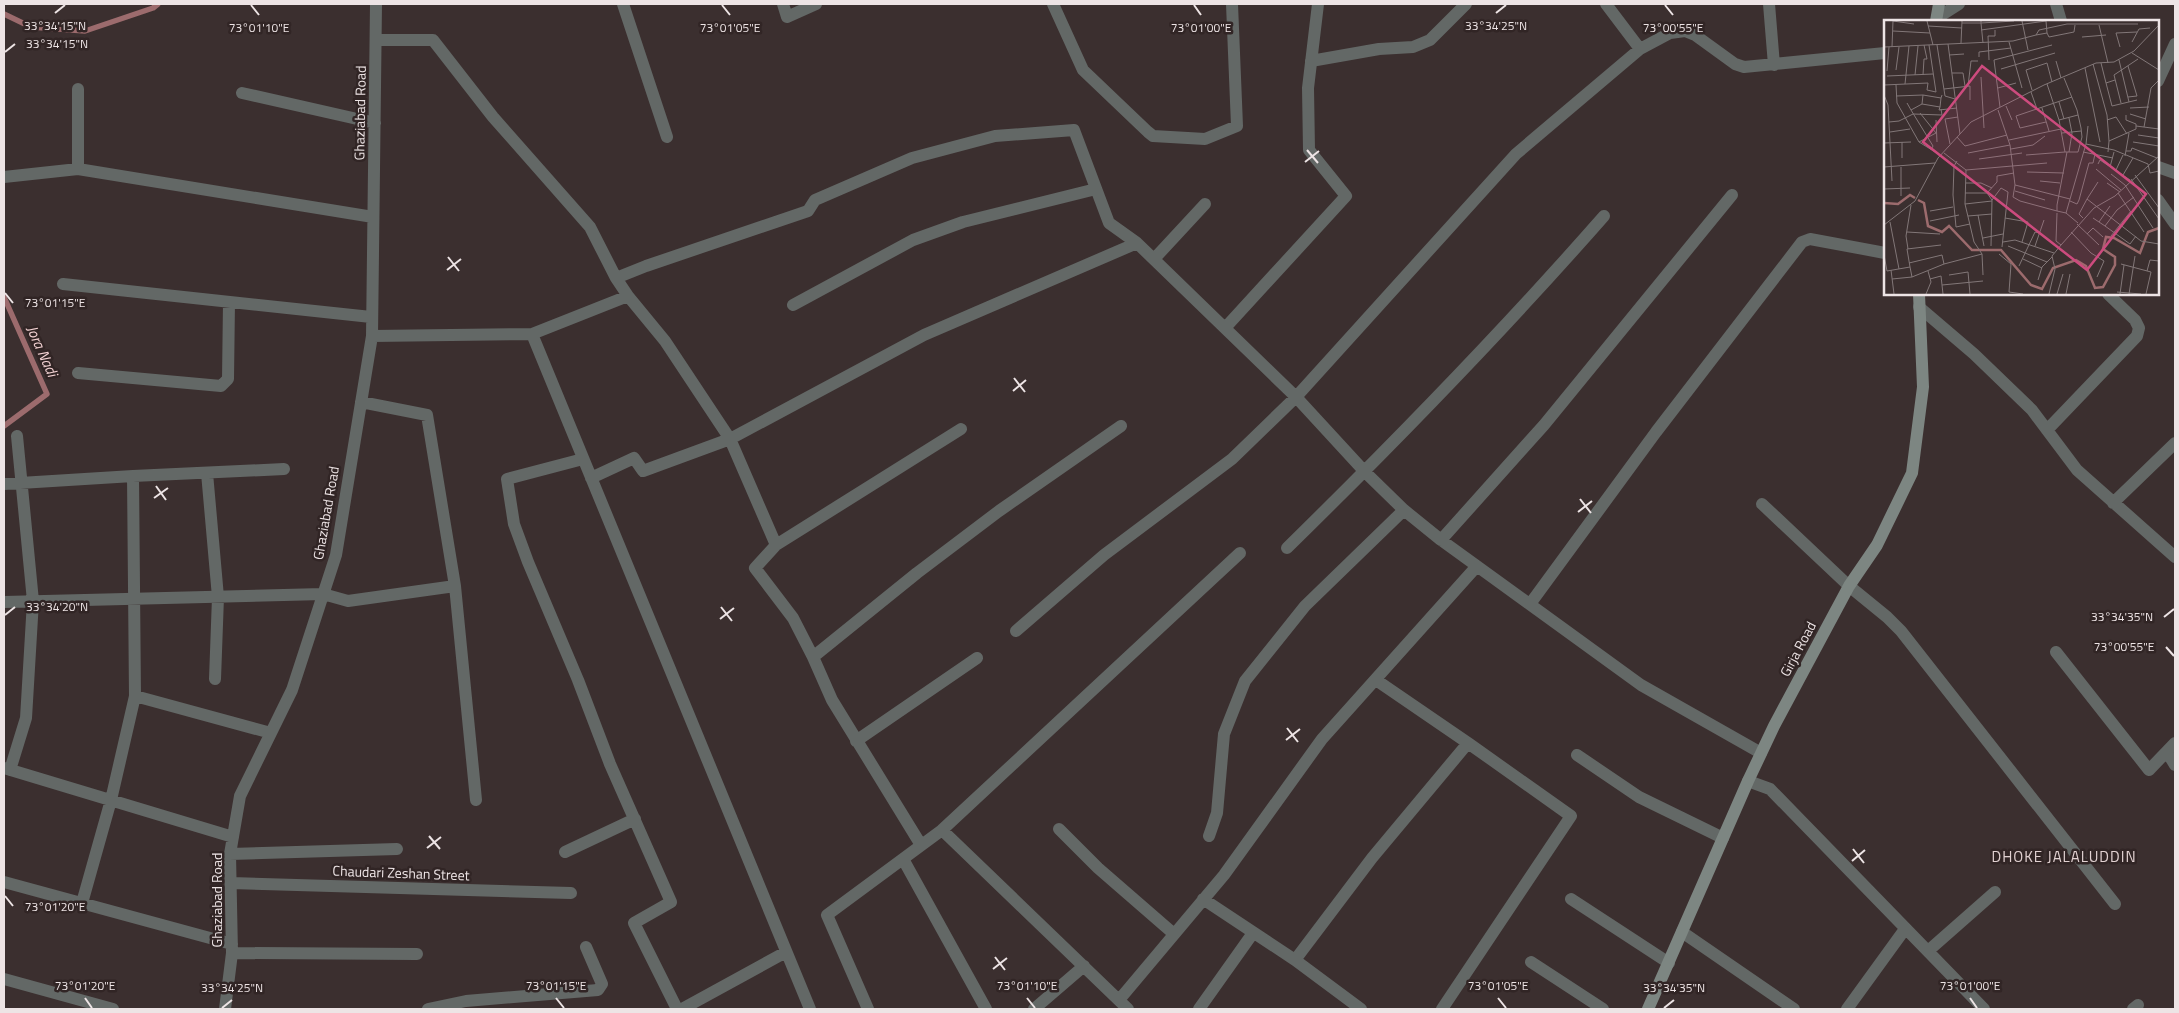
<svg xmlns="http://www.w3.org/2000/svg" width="2179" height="1013" font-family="'Titillium Web',sans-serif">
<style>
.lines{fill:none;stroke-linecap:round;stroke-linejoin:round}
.stream{stroke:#9c6b6d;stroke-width:5.5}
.street{stroke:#636866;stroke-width:12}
.secondary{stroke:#7d8682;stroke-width:12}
.ticks{fill:none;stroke:#ede4e5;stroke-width:2}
.labels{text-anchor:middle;stroke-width:5;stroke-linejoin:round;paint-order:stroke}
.street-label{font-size:14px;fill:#ede4e5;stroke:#312525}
.water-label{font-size:15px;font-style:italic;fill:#f4d3d4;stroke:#312525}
.neighbourhood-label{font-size:15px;letter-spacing:1px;fill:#e1d1d1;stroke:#312525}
.inset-river{fill:none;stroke:#9c6b6d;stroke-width:2.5}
.inset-road{fill:none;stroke:#827778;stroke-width:1}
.view{fill:#cd4b7e;fill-opacity:0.15;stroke:#cd4b7e;stroke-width:2.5}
.inset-edge{fill:none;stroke:#ede4e5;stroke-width:2.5}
.ticks-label{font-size:12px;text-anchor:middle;fill:#ede4e5;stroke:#312525;stroke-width:5;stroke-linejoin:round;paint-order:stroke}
</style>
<rect width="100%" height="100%" fill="#3b2f2f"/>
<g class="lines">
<path class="stream" d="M 4,14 L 31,27 L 85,31 L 153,8 L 158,4
M 4,297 L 47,394 L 4,426"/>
<path class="street" d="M 623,4 L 667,137
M 783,4 L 787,17 L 816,4
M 1053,4 L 1083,70 L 1148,132 L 1153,136 L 1205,139 L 1237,126 L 1232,4
M 1606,4 L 1640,49
M 1769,4 L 1774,65
M 2056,4 L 2061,21
M 1937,18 L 1959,4
M 376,40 L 433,40 L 493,117 L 590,227 L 616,278
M 1311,61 L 1379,49 L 1413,47 L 1430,40 L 1466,4
M 2158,81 L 2175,44
M 242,93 L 375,123
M 2158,167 L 2175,173
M 78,169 L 78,89
M 4,177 L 78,169 L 373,217
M 2158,200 L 2175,224
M 1154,259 L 1205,204
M 63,284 L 371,317
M 628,296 L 616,278 L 646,266 L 808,211 L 815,200 L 912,158 L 995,136 L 1074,130 L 1109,223 L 1137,243
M 793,305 L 913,240 L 963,222 L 1096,189
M 1919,307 L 1974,354 L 2032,410 L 2077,470 L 2175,557
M 1225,328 L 1346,196 L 1309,150 L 1308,88 L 1318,4
M 532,334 L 628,296 L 665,341 L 730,439 L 776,545 L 755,568 L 793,618 L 813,657 L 832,700 L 921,845
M 372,336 L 532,334 L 810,1009
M 78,373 L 221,386 L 228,379 L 229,302
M 2047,430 L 2137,336 L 2139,328 L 2135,320 L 2108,294
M 583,459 L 507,479 L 514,524 L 528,562 L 578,680 L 610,764 L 671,902 L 634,923 L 677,1009
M 207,473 L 218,597 L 215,679
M 591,478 L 634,458 L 643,471 L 730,439 L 924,335 L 1137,243 L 1296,397 L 1365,472 L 1404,510 L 1441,540 L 1641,685 L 1761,753
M 4,484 L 133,476
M 2113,503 L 2175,443
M 1762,504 L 1849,586 L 1887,617 L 1901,631 L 2115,904
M 1441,540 L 1544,425 L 1732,195
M 776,545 L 961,429
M 1287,548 C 1396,441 1503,331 1604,216
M 455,586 L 476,800
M 4,602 L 323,594 L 348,601 L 455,586 L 427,415 L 361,402
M 1530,604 L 1656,432 L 1802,242 L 1810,239 L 1885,253
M 1016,631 L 1104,555 L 1232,459 L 1296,397 L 1516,154 L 1640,49 L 1670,33 L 1685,31 L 1695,35 L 1735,64 L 1744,67 L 1885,53
M 2056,652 L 2149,770 L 2175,743
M 813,657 L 917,573 L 999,511 L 1121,426
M 1376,680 L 1468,743
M 135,696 L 271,733
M 856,741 L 977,658
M 2167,752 L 2175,765
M 1577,755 L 1639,797 L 1723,838
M 4,768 L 233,837
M 10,770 L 26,718 L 33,601 L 17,436
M 1748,781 L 1770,789 L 1984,1009
M 1059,829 L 1098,868 L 1174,934
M 942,830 L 1240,553
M 1209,836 L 1217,813 L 1224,734 L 1245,681 L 1305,606 L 1404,510
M 565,852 L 635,819
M 230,854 L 397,849
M 903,859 L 986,1009
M 4,882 L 232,944
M 231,883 L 571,893
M 1203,899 L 1295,960 L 1361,1009
M 1571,899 L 1669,963
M 82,903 L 111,800 L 135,696 L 133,476 L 284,469
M 1682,932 L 1794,1009
M 1928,951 L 1995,892
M 232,953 L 417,954
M 1295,960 L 1372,858 L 1468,743 L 1571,816 L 1442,1009
M 1531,962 L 1603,1009
M 4,979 L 113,1009
M 1119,1000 L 1224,875 L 1322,739 L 1477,566
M 225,1009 L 232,953 L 230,854 L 240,796 L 292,690 L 336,555 L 372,336 L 376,4
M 428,1009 L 466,1001 L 598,990 L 602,984 L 586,947
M 682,1009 L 786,952
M 868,1009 L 827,915 L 942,830 L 1128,1009
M 1034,1009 L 1084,966
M 1199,1009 L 1253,933
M 1847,1009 L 1905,929
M 2133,1009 L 2138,1005"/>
<path class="secondary" d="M 1936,21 L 1939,4
M 1648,1009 L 1748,781 L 1774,726 L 1849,586 L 1877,545 L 1912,473 L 1923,387 L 1919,294"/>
</g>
<path class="ticks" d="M 251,5 L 259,15M 722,5 L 730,15M 1194,5 L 1201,15M 1665,5 L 1673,15M 55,13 L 65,5M 1496,13 L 1506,5M 5,52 L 15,44M 1307,150 L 1318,163M 1305,162 L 1319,151M 448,257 L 459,271M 447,270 L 461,259M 5,293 L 13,303M 1014,378 L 1025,392M 1013,391 L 1026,380M 156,486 L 166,500M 154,498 L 168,488M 1580,499 L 1591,513M 1578,512 L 1592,501M 721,607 L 732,621M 5,615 L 15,607M 2164,617 L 2174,609M 720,619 L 734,608M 2166,647 L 2174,656M 1287,728 L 1298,742M 1286,740 L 1300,729M 429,836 L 440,849M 427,848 L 441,837M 1853,849 L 1864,863M 1852,861 L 1865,850M 5,896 L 13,906M 995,957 L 1005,970M 993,969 L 1007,958M 85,998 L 92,1008M 556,998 L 564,1008M 1027,998 L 1035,1008M 1498,998 L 1506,1008M 1970,998 L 1977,1008M 222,1008 L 232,1000M 1664,1008 L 1674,1000"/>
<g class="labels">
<g class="street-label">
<text transform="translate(360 113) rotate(-89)" y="5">Ghaziabad Road</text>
<text transform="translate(326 513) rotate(-80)" y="5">Ghaziabad Road</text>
<text transform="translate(1798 649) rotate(-62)" y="5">Girja Road</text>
<text transform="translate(401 873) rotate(2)" y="5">Chaudari Zeshan Street</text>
<text transform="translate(217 900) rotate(-90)" y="5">Ghaziabad Road</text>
</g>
<g class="water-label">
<text transform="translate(42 351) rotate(66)" y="5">Jora Nadi</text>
</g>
<g class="neighbourhood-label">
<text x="2064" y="862">DHOKE JALALUDDIN</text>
</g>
</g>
<g transform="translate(1884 20)">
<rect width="275" height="275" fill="#3b2f2f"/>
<path class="inset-river" d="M 34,180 L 40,183 L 44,206 L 58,212 L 65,206 L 88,230 L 117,230 L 147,265 L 158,269 L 169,248 L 192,240 L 202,246 L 211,268 L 219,267 L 231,245 L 231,237 L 219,229 L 222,217 L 230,218 L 256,233 L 264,212 L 275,208M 0,183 L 14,184 L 26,175 L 31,178"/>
<path class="inset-road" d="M 9,1 L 30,4M 43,1 L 49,25M 97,1 L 97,3 L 130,1M 138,1 L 144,30M 78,3 L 97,3 L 99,23M 215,5 L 224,43M 44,6 L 78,8M 97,10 L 162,1 L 163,13 L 152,15M 9,11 L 46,13M 163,13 L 165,17 L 190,12 L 191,5M 198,17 L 222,15M 125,22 L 138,68M 248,22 L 255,9 L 266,8M 77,23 L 78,1M 64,24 L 76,114M 53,25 L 61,76 L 71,79M 0,27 L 129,21 L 152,15 L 155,10 L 183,4 L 254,4M 8,27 L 9,1M 236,27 L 232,13 L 253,12M 248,33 L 275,50M 65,35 L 80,34M 95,37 L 95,32 L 127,28M 105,40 L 104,16 L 111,16 L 111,10M 235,40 L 245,82M 172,41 L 177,58M 217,43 L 222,63 L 231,60M 209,44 L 223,95 L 225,121M 244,46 L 253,76 L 244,77M 201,48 L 216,122M 117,49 L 171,33M 12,50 L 15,27M 3,51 L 5,27M 68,53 L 79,53 L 81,66M 31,55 L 34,26M 39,55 L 40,39 L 43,39 L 40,25M 3,56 L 49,54M 97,57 L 100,108M 180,58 L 193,90 L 197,108 L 198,117 L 194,132 L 181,132 L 175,100 L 194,95M 222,63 L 228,86 L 253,80M 21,64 L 25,26M 163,64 L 175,100M 0,65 L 44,63 L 43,70 L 52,72 L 45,25M 12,65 L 13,83 L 35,122 L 56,135M 84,66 L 87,41 L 94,41M 114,68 L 132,63M 60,69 L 86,66 L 86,80M 148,70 L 142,50 L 163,43 L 168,62M 147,72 L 153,89M 0,75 L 4,85 L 8,161M 39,75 L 38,84 L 56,87 L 57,78M 12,76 L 39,75 L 57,78 L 58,75M 175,82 L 180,99M 23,83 L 27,90 L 38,84M 237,83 L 230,55 L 254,39M 122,86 L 128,100M 56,87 L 55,90 L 73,88M 116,87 L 110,40 L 168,25M 158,88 L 165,111M 246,88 L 265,87M 27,90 L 49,126 L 47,130M 114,90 L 126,125 L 131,165 L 186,179M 246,94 L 262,99M 185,98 L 188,113 L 185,132M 52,100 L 53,122M 223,100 L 232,97 L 243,114M 5,102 L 15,101 L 29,94 L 58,95 L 57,89M 162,102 L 136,108 L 132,96 L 188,77M 204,106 L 202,124 L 230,130 L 264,144 L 266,153 L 275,151M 252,106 L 275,109M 260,107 L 267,68 L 275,60M 6,112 L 26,109M 178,113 L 197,111M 254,115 L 275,118M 73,117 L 81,126 L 123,115M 125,120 L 177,109M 35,122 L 52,113 L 36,93M 249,122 L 275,126M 0,123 L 27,122M 66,124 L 61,99 L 74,97M 127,129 L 149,125 L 161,116M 242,131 L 247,131 L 248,128 L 273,138M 199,132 L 229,138M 224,132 L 225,121 L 252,109 L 252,104 L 242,100 L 242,95M 60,133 L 82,150 L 163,143M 84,133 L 126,125M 142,135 L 181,132M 241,136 L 245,113M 18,138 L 18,122M 95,139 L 138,133M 73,141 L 70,146 L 69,175 L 72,207 L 86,204M 214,144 L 216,140 L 246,160M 0,147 L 51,143M 17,147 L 17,176M 226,147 L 230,132M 212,149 L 237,170M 82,150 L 81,184 L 90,222 L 98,234 L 99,255M 232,150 L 239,135M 143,152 L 180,153M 227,154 L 241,165M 239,155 L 249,138M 251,155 L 275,188M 247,159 L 275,199M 156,161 L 176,163M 82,163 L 97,163 L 108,168M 223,163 L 236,172M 131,165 L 129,177 L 136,181 L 173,191M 241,165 L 269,208M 0,169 L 26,168M 131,171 L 161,180M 81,173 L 103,173 L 113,162 L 113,156 L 130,153M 103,173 L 108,180 L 107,226M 234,173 L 260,212M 203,179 L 214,162M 108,180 L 117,168 L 124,172 L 118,227M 186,181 L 193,184 L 195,180 L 205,143 L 209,143 L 211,134M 81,184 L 108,181M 46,191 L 69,187M 173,193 L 172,221 L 177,225M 182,193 L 173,191 L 173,185 L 183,132M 94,195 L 100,226M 84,196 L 108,194M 121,198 L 144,202 L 138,222M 199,198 L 195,194 L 203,179 L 257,221 L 275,224M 209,198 L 221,206 L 233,190 L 250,177M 46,201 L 75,195M 6,202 L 15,249M 215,202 L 226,186M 194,203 L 182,193 L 202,124M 193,204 L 215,225M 0,205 L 31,181 L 54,138 L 87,102 L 160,65 L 212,43 L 230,42 L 250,31 L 275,5M 221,206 L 246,224 L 252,216M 23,212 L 56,214M 187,212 L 207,233 L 220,241 L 213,257M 203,214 L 209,208 L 219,217M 227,216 L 247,191M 99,218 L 119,214M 119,222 L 131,220 L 170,233M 124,226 L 163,242M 151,226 L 160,200M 24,229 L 22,216 L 27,185M 115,234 L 127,244 L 125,272 L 139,274M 0,235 L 3,251 L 26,247 L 23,229 L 57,225M 139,239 L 158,248M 25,243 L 58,235 L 60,244 L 98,234M 237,244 L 267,252 L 262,274M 135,246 L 151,212 L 156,213M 26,247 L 28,257 L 60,244M 7,250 L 10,274M 263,251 L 266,240 L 275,241M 65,255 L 84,252 L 86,274M 8,259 L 28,257M 46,259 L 57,256 L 59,274M 154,260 L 158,247 L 168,237M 58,265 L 99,261M 233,272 L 257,274M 42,274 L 47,262 L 44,251M 165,274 L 171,249 L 168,236 L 177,225 L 210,188 L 231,176 L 275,136M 173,274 L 179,254M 182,274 L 186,254M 236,274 L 240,245M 245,274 L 251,236"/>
<path class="view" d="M 98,46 L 262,174 L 203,250 L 39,122 Z"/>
<rect width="275" height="275" class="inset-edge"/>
</g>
<g class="ticks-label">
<text x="55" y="30">33°34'15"N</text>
<text x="1496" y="30">33°34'25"N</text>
<text x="730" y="32">73°01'05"E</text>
<text x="1201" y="32">73°01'00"E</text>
<text x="1673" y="32">73°00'55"E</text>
<text x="259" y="32">73°01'10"E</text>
<text x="57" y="48">33°34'15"N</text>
<text x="55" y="307">73°01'15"E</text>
<text x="57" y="611">33°34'20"N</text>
<text x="2122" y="621">33°34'35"N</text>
<text x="2124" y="651">73°00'55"E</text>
<text x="55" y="911">73°01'20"E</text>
<text x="85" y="990">73°01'20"E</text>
<text x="556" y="990">73°01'15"E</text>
<text x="1027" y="990">73°01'10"E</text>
<text x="1498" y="990">73°01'05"E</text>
<text x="1970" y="990">73°01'00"E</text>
<text x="232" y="992">33°34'25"N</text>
<text x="1674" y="992">33°34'35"N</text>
</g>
<rect width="2179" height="1013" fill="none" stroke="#ede4e5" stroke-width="10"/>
</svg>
